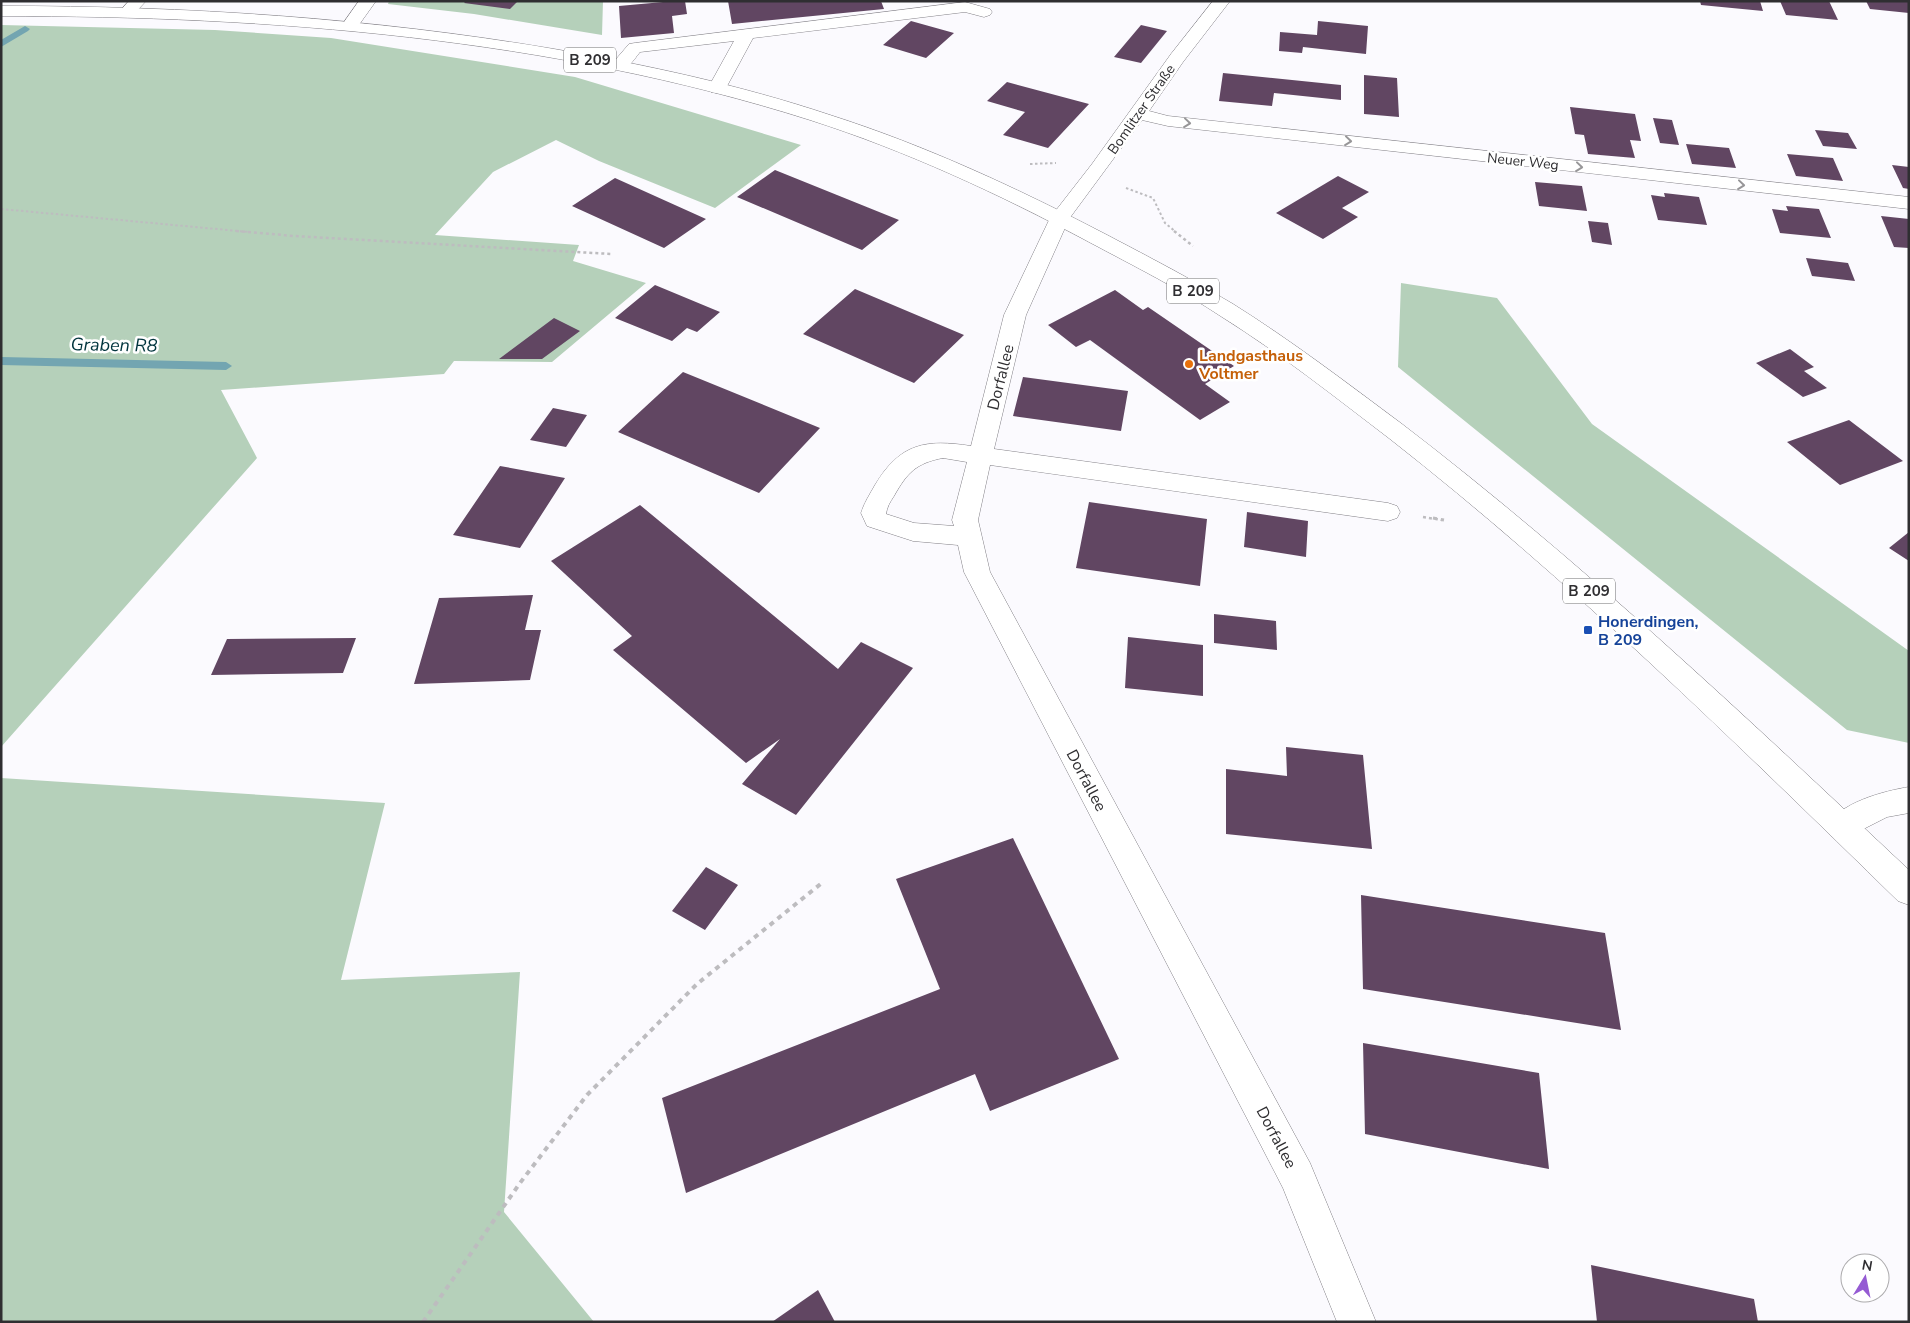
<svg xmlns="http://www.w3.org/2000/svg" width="1910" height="1323" font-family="'Nunito Sans',sans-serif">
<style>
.green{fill:#b5d0ba}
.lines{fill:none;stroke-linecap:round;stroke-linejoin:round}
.stream{fill:#73a5b1;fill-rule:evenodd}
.building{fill:#614662}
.minor-casing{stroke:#817f85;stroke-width:1}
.major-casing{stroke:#817f85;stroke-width:1}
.path-far3{stroke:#bdbcbf;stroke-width:2;stroke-dasharray:2.5 2.5;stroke-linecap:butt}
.path-far2{stroke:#bdbcbf;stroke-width:2.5;stroke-dasharray:3 3;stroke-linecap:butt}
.path-far1{stroke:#bdbcbf;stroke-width:3;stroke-dasharray:4 4;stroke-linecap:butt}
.path{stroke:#bdbcbf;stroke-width:4;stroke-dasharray:5 5;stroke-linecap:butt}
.minor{fill:#fff;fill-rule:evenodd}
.major{fill:#fff;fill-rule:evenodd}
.oneway{stroke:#979698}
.food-dot{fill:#e8710a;stroke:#fff;stroke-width:2}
.transit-dot{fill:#1a4fb4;stroke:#fff;stroke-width:2}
.labels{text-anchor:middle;stroke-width:5;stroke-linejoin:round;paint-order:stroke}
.far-street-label{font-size:14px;fill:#2f2e31;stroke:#fff}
.shield{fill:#fff;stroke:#6d6d6f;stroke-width:1}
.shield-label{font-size:15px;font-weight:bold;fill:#2f2e31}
.food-label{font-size:16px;font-weight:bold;fill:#c56008;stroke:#fff;text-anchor:start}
.street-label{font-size:16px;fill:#2f2e31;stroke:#fff}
.transit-label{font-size:16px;font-weight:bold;fill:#164399;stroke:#fff;text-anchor:start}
.water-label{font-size:18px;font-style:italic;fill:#01343d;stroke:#fff}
</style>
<rect width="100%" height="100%" fill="#fbfafe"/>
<path class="green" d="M 389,1 L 603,1 L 602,35 L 474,14 L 388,4 Z
M 1,25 L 215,30 L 331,38 L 575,77 L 801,145 L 715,208 L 599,161 L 556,140 L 493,172 L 435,235 L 579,245 L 573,261 L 646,283 L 552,362 L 454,361 L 444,374 L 221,390 L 257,458 L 1,747 Z
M 1401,283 L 1497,298 L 1592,424 L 1909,651 L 1909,743 L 1847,730 L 1398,367 Z
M 1,778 L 385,803 L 341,980 L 520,972 L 504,1212 L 594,1322 L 1,1322 Z"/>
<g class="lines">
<path class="stream" d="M 25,26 L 30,29 L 28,31 L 1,47 L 1,40 Z
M 1,357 L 226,362 L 232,366 L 226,370 L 1,365 Z"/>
</g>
<path class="building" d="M 466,1 L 518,1 L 510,9 L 464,3 Z
M 674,1 L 685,1 L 687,14 L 672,16 L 674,33 L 621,38 L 619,6 Z
M 728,1 L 881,1 L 884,9 L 732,24 Z
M 1700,1 L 1760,1 L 1763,11 L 1701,5 Z
M 1780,1 L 1829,1 L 1838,20 L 1786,15 Z
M 1866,1 L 1909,1 L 1909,13 L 1870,9 Z
M 911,21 L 954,33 L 926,58 L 883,45 Z
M 1318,21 L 1368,26 L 1366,54 L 1303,47 L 1302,53 L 1279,51 L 1280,32 L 1317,35 Z
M 1141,25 L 1167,31 L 1141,63 L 1114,57 Z
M 1223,73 L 1341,85 L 1341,100 L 1274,93 L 1272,106 L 1219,101 Z
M 1364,75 L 1397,78 L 1399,117 L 1364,114 Z
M 1007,82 L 1089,104 L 1048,148 L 1003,135 L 1025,112 L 987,101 Z
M 1570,107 L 1635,114 L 1641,141 L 1630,140 L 1635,158 L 1588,154 L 1584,135 L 1575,134 Z
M 1653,118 L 1672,120 L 1679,145 L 1660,143 Z
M 1815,130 L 1848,133 L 1857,149 L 1823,146 Z
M 1686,144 L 1729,148 L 1736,168 L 1692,164 Z
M 1787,154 L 1833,158 L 1843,181 L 1796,176 Z
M 1892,165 L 1909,167 L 1909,189 L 1903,188 Z
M 775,170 L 899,220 L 862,250 L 737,197 Z
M 1338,176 L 1369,192 L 1342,208 L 1358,217 L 1323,239 L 1276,213 Z
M 615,178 L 706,219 L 664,248 L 572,206 Z
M 1535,182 L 1582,186 L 1587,211 L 1539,206 Z
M 1664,193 L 1699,197 L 1707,225 L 1658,220 L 1651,195 L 1665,197 Z
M 1786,206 L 1819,209 L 1831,238 L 1780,233 L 1772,209 L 1788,211 Z
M 1881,216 L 1909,219 L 1909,248 L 1894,247 Z
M 1588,221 L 1608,223 L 1612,245 L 1592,242 Z
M 1806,258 L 1848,263 L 1855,281 L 1812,276 Z
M 655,285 L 720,312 L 697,332 L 687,328 L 672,341 L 615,318 Z
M 855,289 L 964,335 L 914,383 L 803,334 Z
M 1115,290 L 1143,310 L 1148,307 L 1234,366 L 1205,384 L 1230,402 L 1200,420 L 1090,340 L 1076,347 L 1048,325 Z
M 554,318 L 580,331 L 542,359 L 499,359 Z
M 1790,349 L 1814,367 L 1804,371 L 1827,388 L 1803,397 L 1756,363 Z
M 683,372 L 820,428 L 759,493 L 618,432 Z
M 1023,377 L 1128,391 L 1121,431 L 1013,416 Z
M 553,408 L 587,415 L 566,447 L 530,440 Z
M 1849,420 L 1903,461 L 1840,485 L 1787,442 Z
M 500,466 L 565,478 L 520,548 L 453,535 Z
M 1089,502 L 1207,519 L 1200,586 L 1076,568 Z
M 640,505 L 838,669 L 861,642 L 913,668 L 796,815 L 742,784 L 780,739 L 746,763 L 613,650 L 632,636 L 551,561 Z
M 1247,512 L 1308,521 L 1306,557 L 1244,547 Z
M 1909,532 L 1909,561 L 1889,548 Z
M 533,595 L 525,630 L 541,630 L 530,680 L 414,684 L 439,598 Z
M 1214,614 L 1276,621 L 1277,650 L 1214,643 Z
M 1128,637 L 1203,645 L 1203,696 L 1125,688 Z
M 356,638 L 343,673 L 211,675 L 227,639 Z
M 1286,747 L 1363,755 L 1372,849 L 1226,834 L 1226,769 L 1287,776 Z
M 1013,838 L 1119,1059 L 990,1111 L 975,1074 L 686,1193 L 662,1098 L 940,989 L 896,879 Z
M 706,867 L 738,885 L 705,930 L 672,911 Z
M 1361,895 L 1605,933 L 1621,1030 L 1363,989 Z
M 1363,1043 L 1539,1073 L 1549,1169 L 1365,1134 Z
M 1591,1265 L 1754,1299 L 1758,1322 L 1597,1322 Z
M 818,1290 L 835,1322 L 772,1322 Z"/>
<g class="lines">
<g class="minor-casing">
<path id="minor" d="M 129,1 L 146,1 L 133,15 L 121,15 L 119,12 Z
M 359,1 L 376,1 L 356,29 L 344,29 L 342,25 Z
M 1213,1 L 1230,1 L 1183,62 L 1149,111 L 1168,116 L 1909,197 L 1909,209 L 1168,126 L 1142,120 L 1069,219 L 1026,315 L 994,449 L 1388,503 L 1397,506 L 1400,512 L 1397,518 L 1388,521 L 990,465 L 978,520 L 990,572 L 1310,1163 L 1376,1322 L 1337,1322 L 1283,1188 L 964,572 L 958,545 L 913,541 L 867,526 L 861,513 C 864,503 870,494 875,485 C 900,443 926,439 971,446 L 1004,315 L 1050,218 L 1092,164 L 1171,54 ZM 943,458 L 967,462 L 952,520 L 954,526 L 914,523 L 886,514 C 887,507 890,502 894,496 C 907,473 916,463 943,458 Z
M 965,2 L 990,9 L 992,12 L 990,15 L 984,17 L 965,12 L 753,38 L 726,88 L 723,92 L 717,93 L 711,92 L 708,88 L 734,41 L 640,52 C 632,62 627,72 614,69 L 611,65 L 629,44 L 635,43 Z
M 1909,787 L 1909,813 L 1887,817 L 1842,840 L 1831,836 L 1827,827 C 1838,803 1884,791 1909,787 Z"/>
</g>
<g class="major-casing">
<path id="major" d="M 1,6 C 187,6 371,18 554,49 C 647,65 740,85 830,115 C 927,146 1019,189 1109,236 C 1151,258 1193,280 1233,304 C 1292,341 1347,383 1402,424 C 1581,561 1745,716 1909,870 L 1909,905 L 1898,901 C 1734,741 1570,580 1390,439 C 1335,397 1281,354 1222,317 C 1180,289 1134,266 1089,242 C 999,194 907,151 810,120 C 552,38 270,16 1,16 Z"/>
</g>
<path class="path-far3" d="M 1030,164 L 1056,163
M 1126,188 L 1153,198 L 1165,223 L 1176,232
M 1,209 L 249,232"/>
<path class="path-far2" d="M 236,231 L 294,236 L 611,254
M 1174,231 L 1193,246
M 1423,517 L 1442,520"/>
<path class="path-far1" d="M 1433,518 L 1444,520"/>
<path class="path" d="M 423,1322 L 520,1183 L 587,1095 L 697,984 L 823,882"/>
<use href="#minor" class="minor"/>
<use href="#major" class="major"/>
</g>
<defs><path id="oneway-chevron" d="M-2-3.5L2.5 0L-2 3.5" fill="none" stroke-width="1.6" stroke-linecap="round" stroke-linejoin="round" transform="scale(1.25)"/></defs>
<g class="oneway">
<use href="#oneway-chevron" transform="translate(1187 123) rotate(6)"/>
<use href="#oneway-chevron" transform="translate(1348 141) rotate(6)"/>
<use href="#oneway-chevron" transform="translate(1579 167) rotate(6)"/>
<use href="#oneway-chevron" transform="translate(1741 185) rotate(6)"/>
</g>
<circle class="food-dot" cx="1189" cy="364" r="5"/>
<rect class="transit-dot" x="1583" y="625" width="10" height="10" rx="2.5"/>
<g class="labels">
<g class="far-street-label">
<text transform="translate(1141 109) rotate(-55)" y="5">Bomlitzer Straße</text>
<text transform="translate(1523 161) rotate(6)" y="5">Neuer Weg</text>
</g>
<g class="shield">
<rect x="564" y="47.5" width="52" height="25" rx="4"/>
<rect x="1167" y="278.5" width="52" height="25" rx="4"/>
<rect x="1563" y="578.5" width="52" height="25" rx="4"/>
</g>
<g class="shield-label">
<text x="590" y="65">B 209</text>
<text x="1193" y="296">B 209</text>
<text x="1589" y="596">B 209</text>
</g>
<g class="food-label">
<text x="1199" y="361">Landgasthaus<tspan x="1199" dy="18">Voltmer</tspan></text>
</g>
<g class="street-label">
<text transform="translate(1000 377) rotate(-76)" y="6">Dorfallee</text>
<text transform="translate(1087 780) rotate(62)" y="6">Dorfallee</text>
<text transform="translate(1277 1137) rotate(62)" y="6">Dorfallee</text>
</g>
<g class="transit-label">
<text x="1598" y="627">Honerdingen,<tspan x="1598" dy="18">B 209</tspan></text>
</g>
<g class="water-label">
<text transform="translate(114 345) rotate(1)" y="6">Graben R8</text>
</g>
</g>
<rect width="1910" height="1323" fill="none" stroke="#2f2e31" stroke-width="5"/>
<g transform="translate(1865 1278) rotate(10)"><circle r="24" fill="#ffffff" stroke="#acabad"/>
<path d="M0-4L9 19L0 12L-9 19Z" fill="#955bd3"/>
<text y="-8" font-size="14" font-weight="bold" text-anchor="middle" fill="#2f2e31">N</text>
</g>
</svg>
